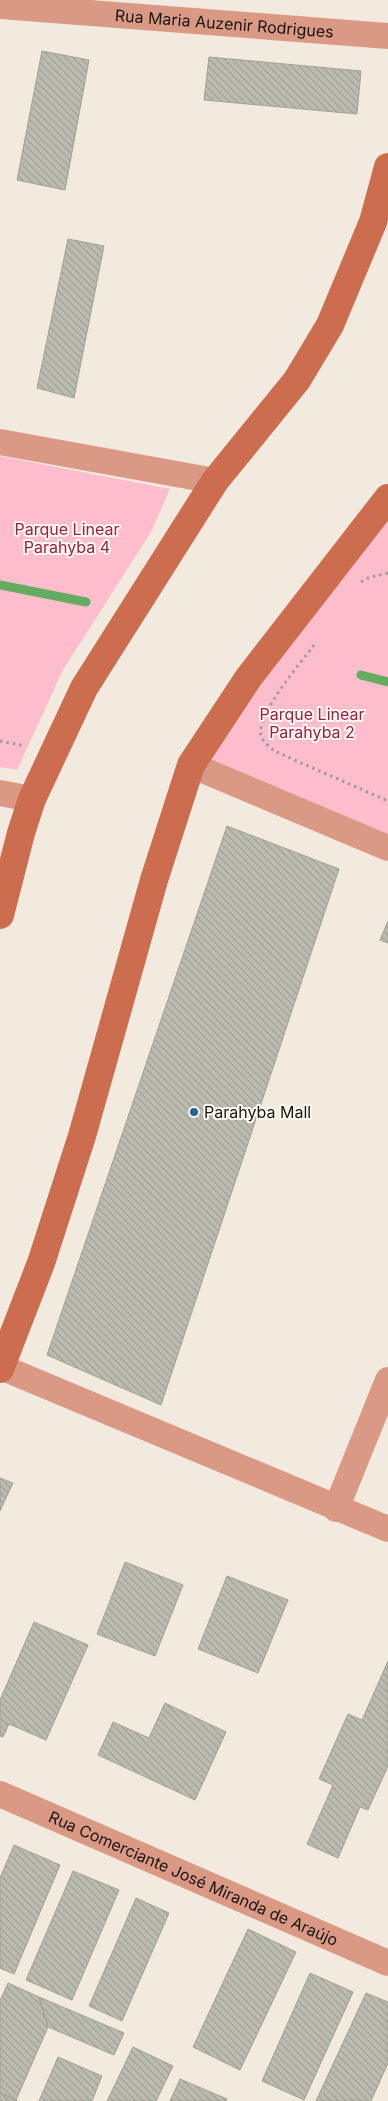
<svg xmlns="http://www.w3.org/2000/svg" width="388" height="2101" font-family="Inter,sans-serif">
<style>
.park{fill:#fdbdcc}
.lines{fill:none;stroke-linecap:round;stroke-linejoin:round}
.stream{stroke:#65ac62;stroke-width:9}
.building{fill:url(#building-back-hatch);stroke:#a0a194}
.path{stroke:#a39c94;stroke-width:3;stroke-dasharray:2.5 4;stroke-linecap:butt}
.street{stroke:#da9984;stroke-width:26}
.secondary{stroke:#cc6d4f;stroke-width:28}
.poi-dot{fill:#25649a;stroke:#fff8ef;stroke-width:2}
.labels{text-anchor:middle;stroke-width:4;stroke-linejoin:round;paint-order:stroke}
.street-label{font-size:16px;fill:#191612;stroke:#fff8ef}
.park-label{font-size:16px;fill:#981f4d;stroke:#fff8ef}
.poi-label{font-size:16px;fill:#191612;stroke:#fff8ef;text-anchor:start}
</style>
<defs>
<pattern id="building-back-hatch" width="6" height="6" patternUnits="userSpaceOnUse" patternTransform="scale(1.25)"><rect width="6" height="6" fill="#bbbbaf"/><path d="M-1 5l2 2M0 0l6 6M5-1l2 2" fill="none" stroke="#a0a096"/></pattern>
</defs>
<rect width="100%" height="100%" fill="#f3eadf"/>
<path class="park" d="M 0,456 L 170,489 L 151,532 L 63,670 L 17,770 L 0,767 Z
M 388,499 L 388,840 L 197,759 Z"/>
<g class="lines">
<path class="stream" d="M 0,585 L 86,602
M 361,675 L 388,682"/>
</g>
<path class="building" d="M 42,51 L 89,60 L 65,190 L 17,180 Z
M 209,57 L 361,71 L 357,114 L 204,100 Z
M 68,239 L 104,246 L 74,398 L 37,388 Z
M 227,826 L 339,869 L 161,1405 L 47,1355 Z
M 388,921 L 388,943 L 380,940 Z
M 0,1478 L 13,1483 L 0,1511 Z
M 125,1562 L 183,1585 L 155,1656 L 97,1634 Z
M 227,1576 L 288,1600 L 258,1673 L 198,1649 Z
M 34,1622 L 88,1645 L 46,1740 L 9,1724 L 3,1737 L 0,1736 L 0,1700 Z
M 388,1661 L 388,1766 L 368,1810 L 360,1807 L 338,1858 L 307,1844 L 333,1785 L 319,1779 L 348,1714 L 362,1720 Z
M 165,1703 L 226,1732 L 195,1800 L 98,1755 L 113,1722 L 149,1738 Z
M 14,1845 L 60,1865 L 14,1974 L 0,1968 L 0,1878 Z
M 73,1871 L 119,1890 L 72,2000 L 26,1980 Z
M 136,1898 L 169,1913 L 122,2021 L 89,2006 Z
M 248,1929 L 296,1952 L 240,2070 L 193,2047 Z
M 310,1973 L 353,1992 L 304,2100 L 262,2081 Z
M 8,1983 L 39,1997 L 48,2027 L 16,2100 L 0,2093 L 0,2001 Z
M 366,1993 L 388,2002 L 388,2063 L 371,2101 L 316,2101 Z
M 39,1997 L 124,2033 L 114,2055 L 48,2027 Z
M 133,2047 L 173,2066 L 156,2101 L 107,2101 Z
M 58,2057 L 102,2076 L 92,2101 L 39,2101 Z
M 180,2079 L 227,2099 L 226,2101 L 170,2101 Z
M 0,2093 L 16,2100 L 18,2101 L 0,2101 Z"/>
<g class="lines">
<path class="path" d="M 361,582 L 368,578 L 388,573
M 314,645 C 300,664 256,714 261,736 C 263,742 270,747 274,751 L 388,801
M 0,741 L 25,746"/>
<g class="street">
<path id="s1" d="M 0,6 L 388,36"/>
<path d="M 0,442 L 215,481"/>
<path d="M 191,765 L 388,848"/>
<path d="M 0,793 L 32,799"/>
<path d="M 1,1367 L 388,1529"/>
<path d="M 336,1509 L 388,1380"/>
<path id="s2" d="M 0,1794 L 388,1963"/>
</g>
<path class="secondary" d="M 0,915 L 21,833 L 32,799 L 84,688 L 215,481 L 297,380 L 330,325 L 373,222 L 388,167
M 0,1369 L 41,1263 L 82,1136 L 154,880 L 191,765 L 249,677 L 388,498"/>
</g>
<circle class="poi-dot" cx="194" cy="1112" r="5"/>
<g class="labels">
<g class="street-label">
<text dy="6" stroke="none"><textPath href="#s1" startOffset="225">Rua Maria Auzenir Rodrigues</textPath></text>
<text dy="6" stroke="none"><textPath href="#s2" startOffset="211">Rua Comerciante José Miranda de Araújo</textPath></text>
</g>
<g class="park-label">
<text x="67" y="535">Parque Linear<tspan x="67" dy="18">Parahyba 4</tspan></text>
<text x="312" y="720">Parque Linear<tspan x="312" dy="18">Parahyba 2</tspan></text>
</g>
<g class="poi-label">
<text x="204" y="1118">Parahyba Mall</text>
</g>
</g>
</svg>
